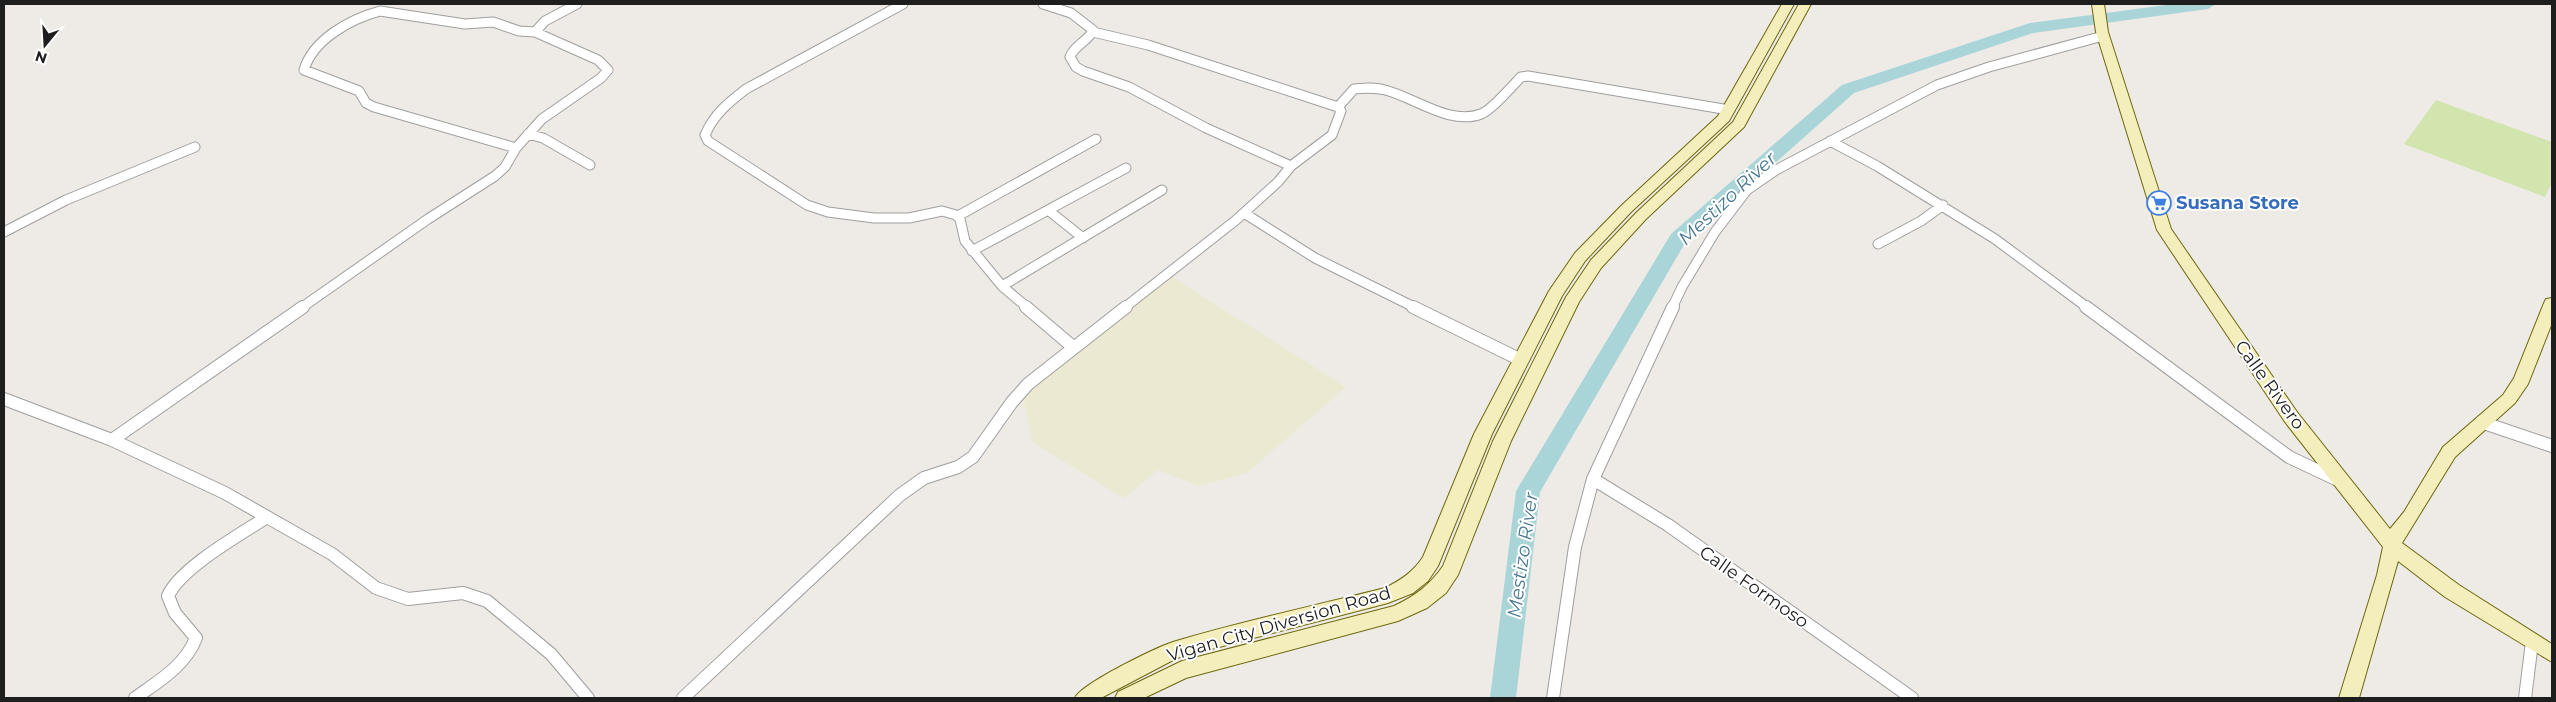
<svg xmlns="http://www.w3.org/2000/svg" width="2556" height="702" font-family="Montserrat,sans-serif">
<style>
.farmland{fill:#ece9d2}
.grass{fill:#d2e5af}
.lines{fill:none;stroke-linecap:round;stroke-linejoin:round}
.river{fill:#a9d5d9;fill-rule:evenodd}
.minor-far1-casing{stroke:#9f9f9f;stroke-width:11}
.minor-casing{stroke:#9f9f9f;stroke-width:14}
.secondary-casing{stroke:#6d680d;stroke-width:2}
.minor-far1{stroke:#fff;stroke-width:9}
.minor{stroke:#fff;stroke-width:12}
.secondary{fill:#f4eebd;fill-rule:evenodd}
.labels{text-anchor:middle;stroke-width:4;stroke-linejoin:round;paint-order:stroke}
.shop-label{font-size:18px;font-weight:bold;fill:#366cbe;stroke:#fff;text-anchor:start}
.street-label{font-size:18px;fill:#1e1e1e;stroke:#fff}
.water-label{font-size:19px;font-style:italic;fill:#487890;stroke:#fff}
</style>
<rect width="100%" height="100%" fill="#eeeae5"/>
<path class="farmland" d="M 1169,275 L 1346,387 L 1247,473 L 1199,486 L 1158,470 L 1124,498 L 1032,442 L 1022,391 Z"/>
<path class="grass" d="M 2436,100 L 2552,142 L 2552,182 L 2545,197 L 2404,144 Z"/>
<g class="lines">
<path class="river" d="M 2174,4 L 2216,4 L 2208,9 L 2033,33 L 1854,93 L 1685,243 L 1540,492 L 1516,698 L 1490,698 L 1516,491 L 1671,234 L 1842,85 L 2030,23 Z"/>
<g class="minor-far1-casing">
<path id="minor-far1" d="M 903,4 L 746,89 C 728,103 714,114 705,135 L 708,141 L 807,205 L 828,212 L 874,218 L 909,218 L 942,211 L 956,215 L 960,219 L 965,241 L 1002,286 L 1028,308
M 1043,4 L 1071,13 L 1093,30 C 1089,41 1074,45 1070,57 L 1076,67 L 1083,71 L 1129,87 L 1206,128 L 1291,166
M 380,11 L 465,24 L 493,22 L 519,31 L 535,32 L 598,60 L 608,70 L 601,78 L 542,119 L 516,148 L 374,107 L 366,103 L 359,91 L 304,70 C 313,39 351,19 380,11 Z
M 535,32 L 545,21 L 577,4
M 1093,32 L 1148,45 L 1338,107
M 1338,107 L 1354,89 C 1365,88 1374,87 1385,90 C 1414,97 1450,126 1481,114 C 1492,110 1512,86 1521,77 L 1528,76 L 1729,110
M 528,134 L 543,138 L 590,165
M 1830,141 L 1877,166 L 1995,239 L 2088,308
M 1048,210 L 1083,238
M 1244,213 L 1315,258 L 1416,308
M 958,216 L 1096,139
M 4,232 L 66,200 L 195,147
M 1878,244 L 1921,221 L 1943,205
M 972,251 L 1126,168
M 1002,286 L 1162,190
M 301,308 L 428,219 L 495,176 L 505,167 L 516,148
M 1124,308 L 1236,220 L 1278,182 L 1291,166 L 1332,135 L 1341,111 L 1338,107
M 1672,308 L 1682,287 L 1715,232 L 1747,190 L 1776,170 L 1937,85 L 1989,67 L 2103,36"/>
</g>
<g class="minor-casing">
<path id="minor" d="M 1026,307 L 1073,347
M 1413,307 L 1521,360
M 2086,307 L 2289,457 L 2340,481
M 4,399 L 112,440 L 225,493 L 332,554 L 376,588 L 408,599 L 463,593 L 487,601 L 551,654 L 588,698
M 2481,422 L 2552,446
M 112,440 L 303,307
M 1593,479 L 1668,525 L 1912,698
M 135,698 C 159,681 185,666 196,638 L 175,613 L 168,596 C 180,568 241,534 267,517
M 683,698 L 900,495 L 924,478 L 958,467 L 973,457 L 1012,402 L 1028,384 L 1126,307
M 1553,698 L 1575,547 L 1593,479 L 1673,307
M 2525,698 L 2532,642"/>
</g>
<g class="secondary-casing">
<path id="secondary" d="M 1782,4 L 1794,4 L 1729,121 L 1631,212 L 1585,261 L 1562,296 L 1492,434 L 1438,566 L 1428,581 L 1413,593 L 1388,603 L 1177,658 L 1101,698 L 1075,698 C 1081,684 1155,648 1173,642 C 1243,621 1314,606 1385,588 C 1401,580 1413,572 1423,557 L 1474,434 L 1549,291 L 1575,253 L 1621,206 L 1718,116 Z
M 1799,4 L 1811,4 L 1744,127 L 1646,219 L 1601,268 L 1579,302 L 1511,441 L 1458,575 L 1446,593 L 1427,608 L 1398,621 L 1186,678 L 1144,698 L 1115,698 L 1118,692 L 1182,661 L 1394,606 C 1415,596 1430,585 1443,566 L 1493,441 L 1566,297 L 1591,260 L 1636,213 L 1733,122 Z
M 2092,4 L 2104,4 L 2108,32 L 2171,229 L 2297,412 L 2390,529 L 2404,512 L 2443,447 L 2503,395 L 2514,378 L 2544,303 L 2546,299 L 2552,298 L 2552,323 L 2528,384 L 2515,403 L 2455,457 L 2402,543 L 2459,585 L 2552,644 L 2552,662 L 2445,597 L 2398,561 L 2359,698 L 2339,698 L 2377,575 L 2383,547 L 2285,422 L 2157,230 L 2096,32 Z"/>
</g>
<use href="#minor-far1" class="minor-far1"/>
<use href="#minor" class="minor"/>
<use href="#secondary" class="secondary"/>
</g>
<defs>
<g id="supermarket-ring" transform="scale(1.25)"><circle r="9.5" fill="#fff" stroke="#3f7fe0" stroke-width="1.5"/><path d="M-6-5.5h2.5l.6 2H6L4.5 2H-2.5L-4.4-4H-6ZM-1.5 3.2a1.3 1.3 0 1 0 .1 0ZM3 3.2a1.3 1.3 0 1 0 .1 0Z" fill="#3f7fe0"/></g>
</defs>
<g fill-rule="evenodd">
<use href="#supermarket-ring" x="2159" y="203"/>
</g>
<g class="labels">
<g class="shop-label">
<text x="2176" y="209">Susana Store</text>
</g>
<g class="street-label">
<text transform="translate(2270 385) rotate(54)" y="6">Calle Rivero</text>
<text transform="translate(1754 587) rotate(35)" y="6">Calle Formoso</text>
<text transform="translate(1279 624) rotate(-16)" y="6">Vigan City Diversion Road</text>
</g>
<g class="water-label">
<text transform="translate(1727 198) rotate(-43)" y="7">Mestizo River</text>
<text transform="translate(1522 555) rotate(-82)" y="7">Mestizo River</text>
</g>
</g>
<rect width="2556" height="702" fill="none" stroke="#1e1e1e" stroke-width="10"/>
<g transform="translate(45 45) rotate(198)" stroke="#ffffff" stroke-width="4" paint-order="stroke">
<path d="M0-4L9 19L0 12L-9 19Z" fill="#1e1e1e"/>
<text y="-8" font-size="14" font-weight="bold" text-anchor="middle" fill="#1e1e1e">N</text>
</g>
</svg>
